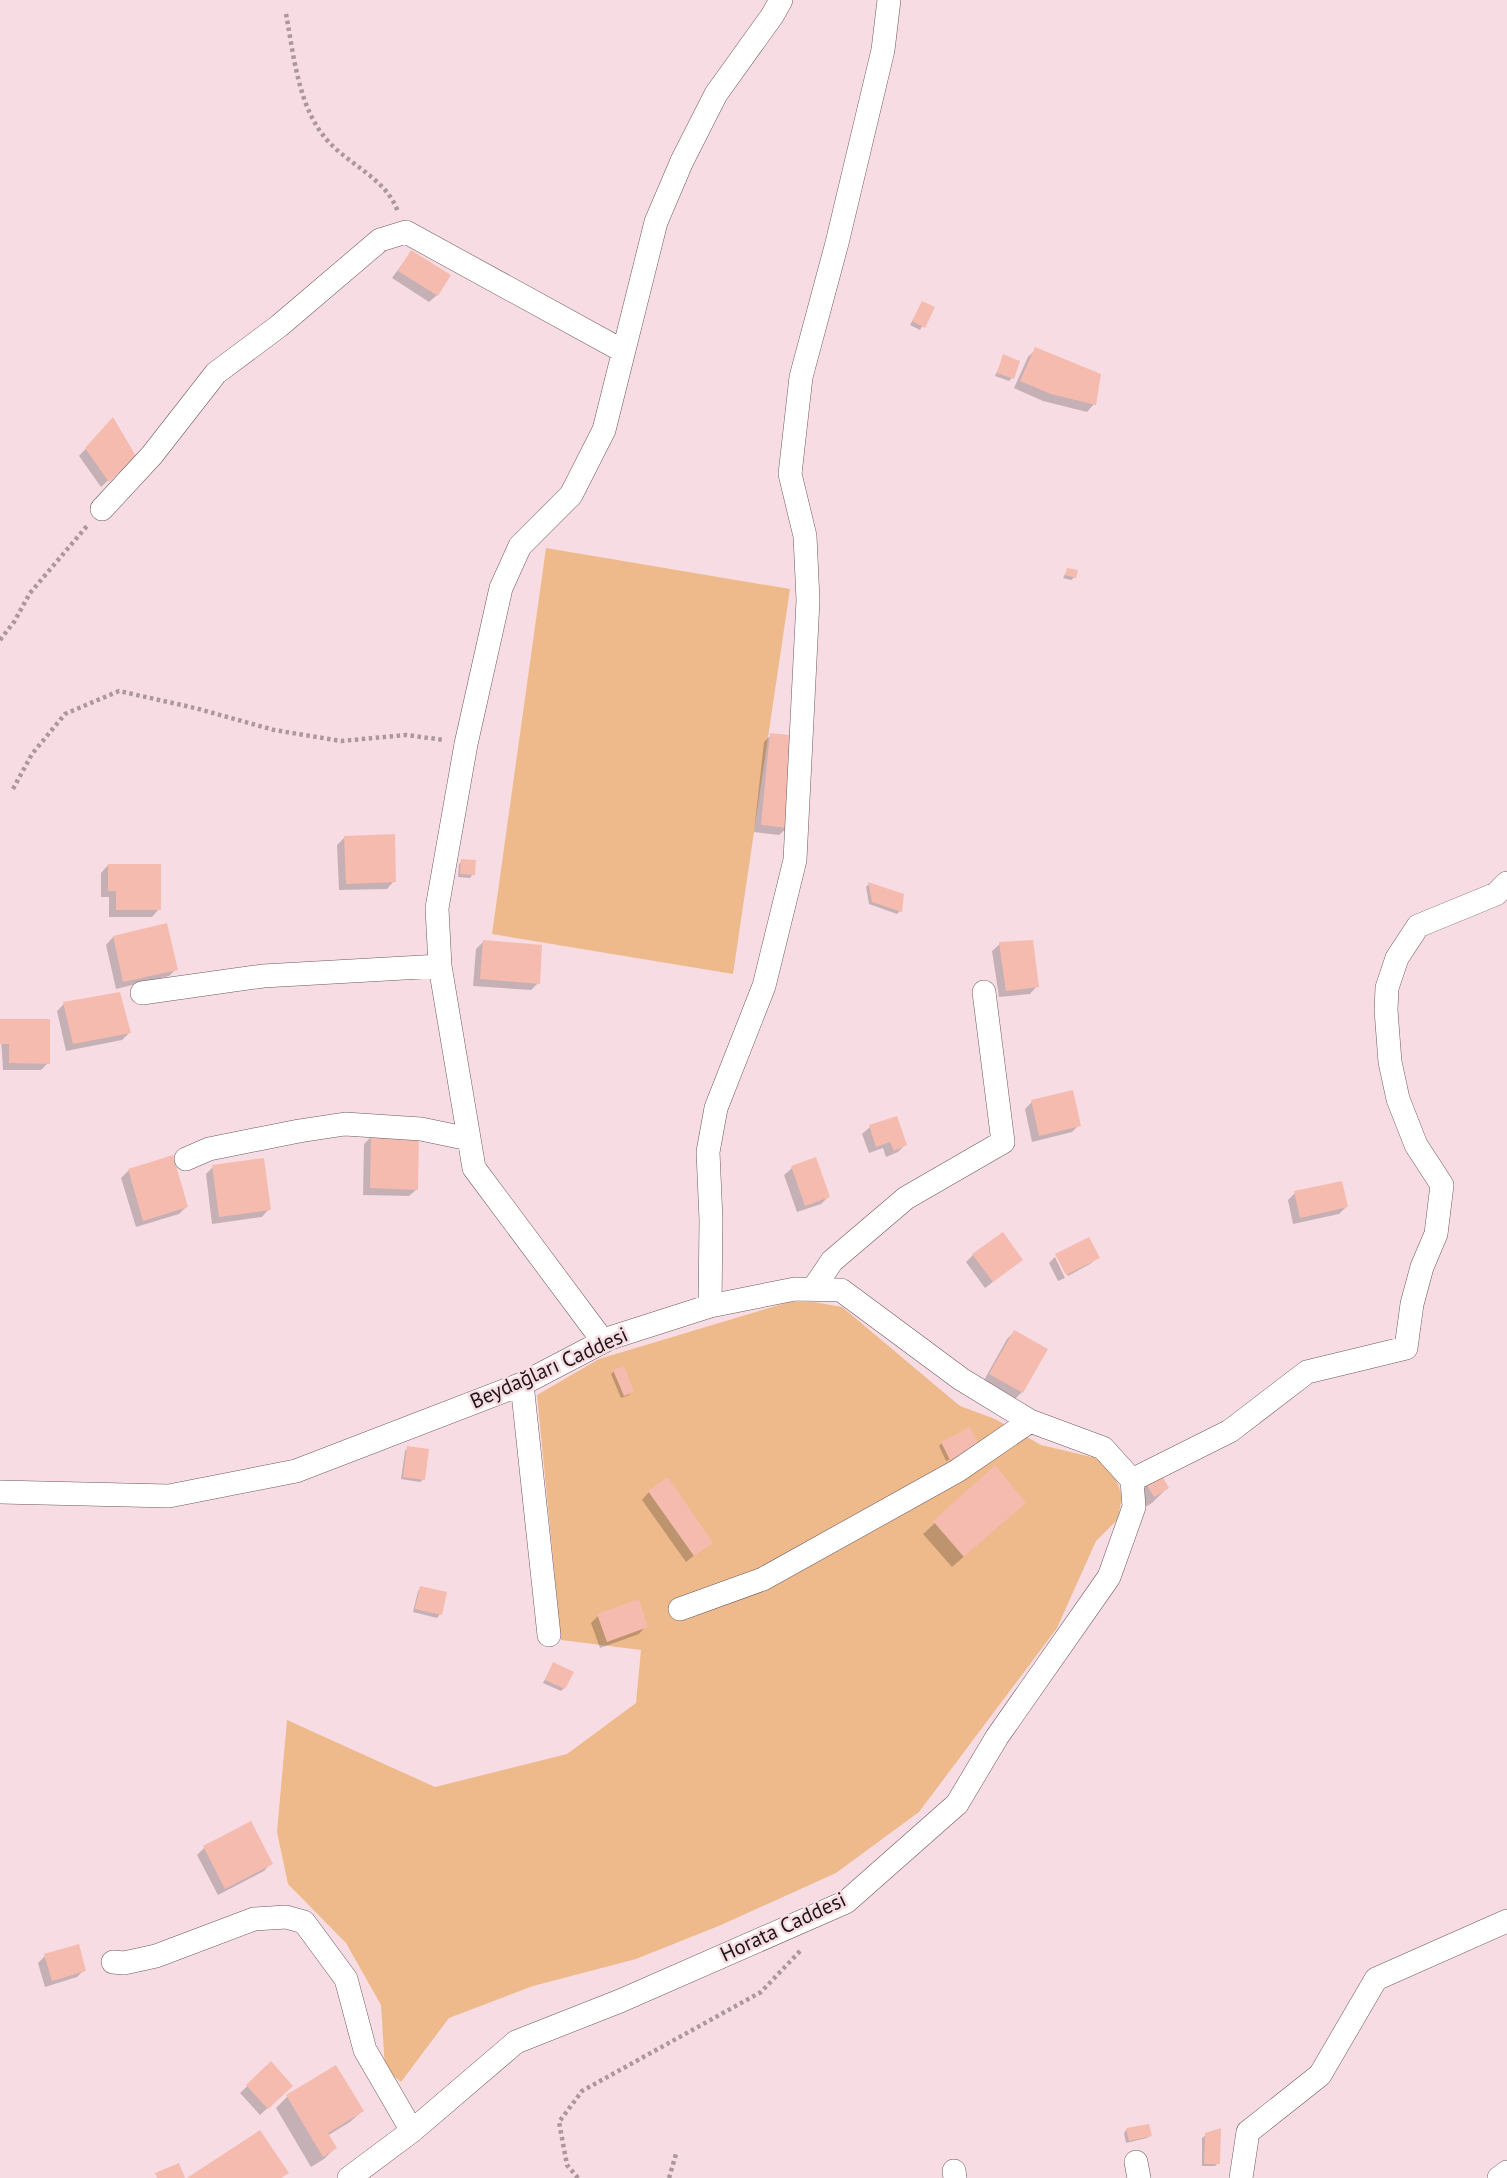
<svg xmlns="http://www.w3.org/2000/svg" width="1507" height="2178" font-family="'PT Sans',sans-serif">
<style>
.green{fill:#eeba8b}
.shadow{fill:#0003}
.building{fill:#f6bbaf}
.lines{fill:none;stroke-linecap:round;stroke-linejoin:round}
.street-casing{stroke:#6d585d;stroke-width:24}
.path{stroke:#ac989c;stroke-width:4.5;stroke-dasharray:3.5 3.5;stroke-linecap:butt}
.street{stroke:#fff;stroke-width:23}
.labels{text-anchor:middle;stroke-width:5;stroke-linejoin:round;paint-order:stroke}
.street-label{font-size:21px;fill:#1f1618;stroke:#f7dde3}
</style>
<rect width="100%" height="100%" fill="#f7dde3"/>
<path class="green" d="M 546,548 L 790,589 L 733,974 L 492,934 Z
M 789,1302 L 814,1302 L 842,1307 L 960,1406 L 995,1419 L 1041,1445 L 1096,1458 L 1115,1476 L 1122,1496 L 1118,1519 L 1096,1541 L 1057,1628 L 919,1812 L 836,1873 L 721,1925 L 636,1959 L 533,1986 L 449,2018 L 401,2082 L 385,2069 L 381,2005 L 346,1943 L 288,1884 L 277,1832 L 287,1720 L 435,1787 L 567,1754 L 636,1703 L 641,1650 L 561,1640 L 537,1395 L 599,1359 Z"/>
<path class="shadow" d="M 411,252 L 437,295 L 429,302 L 392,278 Z
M 922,303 L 933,308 L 920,330 L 910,325 Z
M 1035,350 L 1094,404 L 1087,412 L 1043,401 L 1014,388 L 1028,357 Z
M 1004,356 L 1012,378 L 1009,381 L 995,376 Z
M 113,420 L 134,456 L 101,487 L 79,456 Z
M 1068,569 L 1075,577 L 1071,580 L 1063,578 Z
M 771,735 L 787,828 L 779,835 L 754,832 L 764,742 Z
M 345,837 L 394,881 L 387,889 L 339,890 L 337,845 Z
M 462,861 L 473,874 L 470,878 L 458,877 L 459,864 Z
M 108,865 L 159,909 L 152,917 L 109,917 L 109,897 L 101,897 L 101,873 Z
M 869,884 L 900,911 L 897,914 L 869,904 L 866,887 Z
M 113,937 L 176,969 L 169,976 L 116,989 L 106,945 Z
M 483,942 L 538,983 L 531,990 L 473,986 L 476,949 Z
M 1000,944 L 1037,986 L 1030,994 L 999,997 L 992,951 Z
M 64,1004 L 129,1033 L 122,1040 L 66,1051 L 57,1011 Z
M 0,1020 L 48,1063 L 41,1070 L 3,1070 Z
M 1032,1102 L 1079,1125 L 1072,1132 L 1032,1142 L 1025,1109 Z
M 870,1127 L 905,1145 L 898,1152 L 886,1157 L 883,1148 L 869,1153 L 862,1134 Z
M 372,1136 L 417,1189 L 409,1196 L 363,1195 L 364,1144 Z
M 171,1157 L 186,1207 L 179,1214 L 136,1227 L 121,1178 L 128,1171 Z
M 213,1167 L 269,1209 L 262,1217 L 212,1224 L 206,1174 Z
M 792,1168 L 828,1197 L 821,1204 L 797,1212 L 784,1175 Z
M 1295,1193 L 1346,1207 L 1339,1214 L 1293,1224 L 1288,1200 Z
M 973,1255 L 1021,1260 L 985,1288 L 966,1262 Z
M 1058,1256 L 1098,1257 L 1090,1264 L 1068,1276 Z
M 1055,1257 L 1065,1278 L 1058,1281 L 1049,1263 Z
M 1014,1332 L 1045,1350 L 1022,1392 L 1014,1400 L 983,1382 L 1007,1339 Z
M 614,1371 L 632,1392 L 629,1395 L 621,1398 L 611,1374 Z
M 942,1443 L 974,1448 L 946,1461 L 939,1446 Z
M 408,1448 L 424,1479 L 420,1482 L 401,1479 L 405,1451 Z
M 995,1468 L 1013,1514 L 952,1567 L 923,1534 Z
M 1158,1474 L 1167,1488 L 1152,1503 L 1139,1511 L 1130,1497 Z
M 649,1492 L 711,1542 L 686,1562 L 642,1500 Z
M 421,1588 L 440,1614 L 437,1618 L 413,1612 L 418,1591 Z
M 598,1616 L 646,1626 L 639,1634 L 600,1648 L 591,1623 Z
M 553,1664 L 564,1688 L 561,1691 L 543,1683 Z
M 204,1848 L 271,1863 L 264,1871 L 218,1895 L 197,1855 Z
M 45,1956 L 84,1970 L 77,1977 L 45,1987 L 38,1963 Z
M 271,2064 L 291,2086 L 260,2115 L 240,2093 Z
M 336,2068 L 362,2111 L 350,2122 L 327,2136 L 335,2148 L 324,2159 L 311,2167 L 276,2108 L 287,2097 Z
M 1127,2129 L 1150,2135 L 1147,2138 L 1126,2143 L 1124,2133 Z
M 1206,2135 L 1218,2163 L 1215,2166 L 1202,2166 L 1202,2138 Z"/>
<path class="building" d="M 411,250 L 451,275 L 438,296 L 398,271 Z
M 922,301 L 935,307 L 925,328 L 912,321 Z
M 1035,347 L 1101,374 L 1096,405 L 1051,394 L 1020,381 Z
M 1003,354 L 1020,361 L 1014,379 L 997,373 Z
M 113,417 L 136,456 L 109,482 L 85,448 Z
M 1067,568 L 1078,570 L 1076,578 L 1065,575 Z
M 770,733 L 798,736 L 788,828 L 761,825 Z
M 395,834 L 396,882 L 346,884 L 344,836 Z
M 461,859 L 476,860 L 475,875 L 460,874 Z
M 108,864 L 161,864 L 161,910 L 116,910 L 116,891 L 108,891 Z
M 868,882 L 904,894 L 902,912 L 872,902 Z
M 167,923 L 178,970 L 123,982 L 113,936 Z
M 483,940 L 542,945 L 540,984 L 480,979 Z
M 1033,940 L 1039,987 L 1006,991 L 999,942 Z
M 120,992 L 131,1033 L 73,1044 L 63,1002 Z
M 0,1019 L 50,1019 L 50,1064 L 9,1063 L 9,1044 L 0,1044 Z
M 1073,1090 L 1081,1126 L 1039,1136 L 1031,1100 Z
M 897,1116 L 907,1145 L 894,1151 L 890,1142 L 876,1147 L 869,1125 Z
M 371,1135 L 419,1136 L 418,1190 L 370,1188 Z
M 173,1155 L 188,1207 L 143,1221 L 128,1169 Z
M 816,1157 L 830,1197 L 805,1206 L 791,1166 Z
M 264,1158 L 271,1210 L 219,1217 L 212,1165 Z
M 1342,1181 L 1348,1207 L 1300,1218 L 1294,1191 Z
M 1003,1232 L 1023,1260 L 993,1282 L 972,1254 Z
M 1089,1237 L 1100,1258 L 1066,1275 L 1055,1254 Z
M 1014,1330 L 1048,1349 L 1023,1393 L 989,1374 Z
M 624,1366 L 634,1392 L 624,1396 L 613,1370 Z
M 970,1427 L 979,1445 L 950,1460 L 941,1442 Z
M 407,1446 L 429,1449 L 425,1480 L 403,1477 Z
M 995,1465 L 1026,1503 L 964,1557 L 933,1521 Z
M 1159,1471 L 1169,1488 L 1154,1497 L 1144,1480 Z
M 668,1477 L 713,1543 L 694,1556 L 648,1491 Z
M 420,1586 L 447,1592 L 442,1615 L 415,1609 Z
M 639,1599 L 648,1627 L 607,1642 L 597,1614 Z
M 553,1662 L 574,1672 L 565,1689 L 545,1680 Z
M 251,1821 L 273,1864 L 225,1889 L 203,1846 Z
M 79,1944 L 86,1971 L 52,1981 L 44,1954 Z
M 271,2061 L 293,2086 L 268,2109 L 246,2085 Z
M 336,2065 L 364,2111 L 328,2133 L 337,2148 L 323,2157 L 286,2095 Z
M 1149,2124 L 1152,2136 L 1129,2141 L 1126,2128 Z
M 1221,2128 L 1220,2164 L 1204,2164 L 1205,2133 Z
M 260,2130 L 289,2173 L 281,2178 L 187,2178 Z
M 179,2163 L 185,2178 L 157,2178 L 155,2173 Z"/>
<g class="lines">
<g class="street-casing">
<path id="street" d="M 102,509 L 152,455 L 216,373 L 279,326 L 380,240 L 406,232 L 623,351
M 142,993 L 263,976 L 440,966
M 186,1159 L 209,1149 L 299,1131 L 345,1124 L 421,1129 L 469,1139
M 813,1289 L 832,1261 L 906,1198 L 1003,1142 L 984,992
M 710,1306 L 711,1220 L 708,1152 L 716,1108 L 764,986 L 795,860 L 808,600 L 805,536 L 790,474 L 801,377 L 837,243 L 883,50 L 889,0
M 603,1341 L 474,1168 L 440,966 L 437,908 L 466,744 L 501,588 L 520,546 L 571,495 L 604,430 L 656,222 L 682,161 L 716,94 L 772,16 L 781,0
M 522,1384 L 549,1635
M 1132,1480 L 1230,1431 L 1307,1372 L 1406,1348 L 1412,1304 L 1422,1267 L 1436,1234 L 1442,1185 L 1416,1145 L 1398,1099 L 1390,1062 L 1386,1010 L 1387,988 L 1397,958 L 1418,926 L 1496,894 L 1507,883
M 0,1492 L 169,1496 L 296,1471 L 522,1384 L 610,1338 L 710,1306 L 795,1289 L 841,1290 L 961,1379 L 1030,1421 L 1103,1448 L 1132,1480
M 680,1609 L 763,1579 L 957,1471 L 1030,1421
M 113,1962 L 124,1963 L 156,1956 L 254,1919 L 286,1917 L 304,1922 L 346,1979 L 365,2050 L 412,2131
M 1136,2162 L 1139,2178
M 954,2171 L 955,2178
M 349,2178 L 412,2131 L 516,2042 L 620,2001 L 846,1902 L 957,1804 L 997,1737 L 1109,1577 L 1134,1507 L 1132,1480
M 1241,2178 L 1248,2132 L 1320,2075 L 1376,1979 L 1507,1921
M 1499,2178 L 1507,2172"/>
</g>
<path class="path" d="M 286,14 C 294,56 298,107 327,140 C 350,166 386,178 398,212
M 0,640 L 14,622 L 30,593 L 87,526
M 13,789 L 32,754 L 65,714 L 119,691 L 195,708 L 274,730 L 341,741 L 406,735 L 444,740
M 578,2178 L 567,2165 L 559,2122 L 582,2091 L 761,1992 L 802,1949
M 669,2178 L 676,2154"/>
<use href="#street" class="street"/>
</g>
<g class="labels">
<g class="street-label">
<text transform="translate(549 1368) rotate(-24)" y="7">Beydağları Caddesi</text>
<text transform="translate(783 1927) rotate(-25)" y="7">Horata Caddesi</text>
</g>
</g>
</svg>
